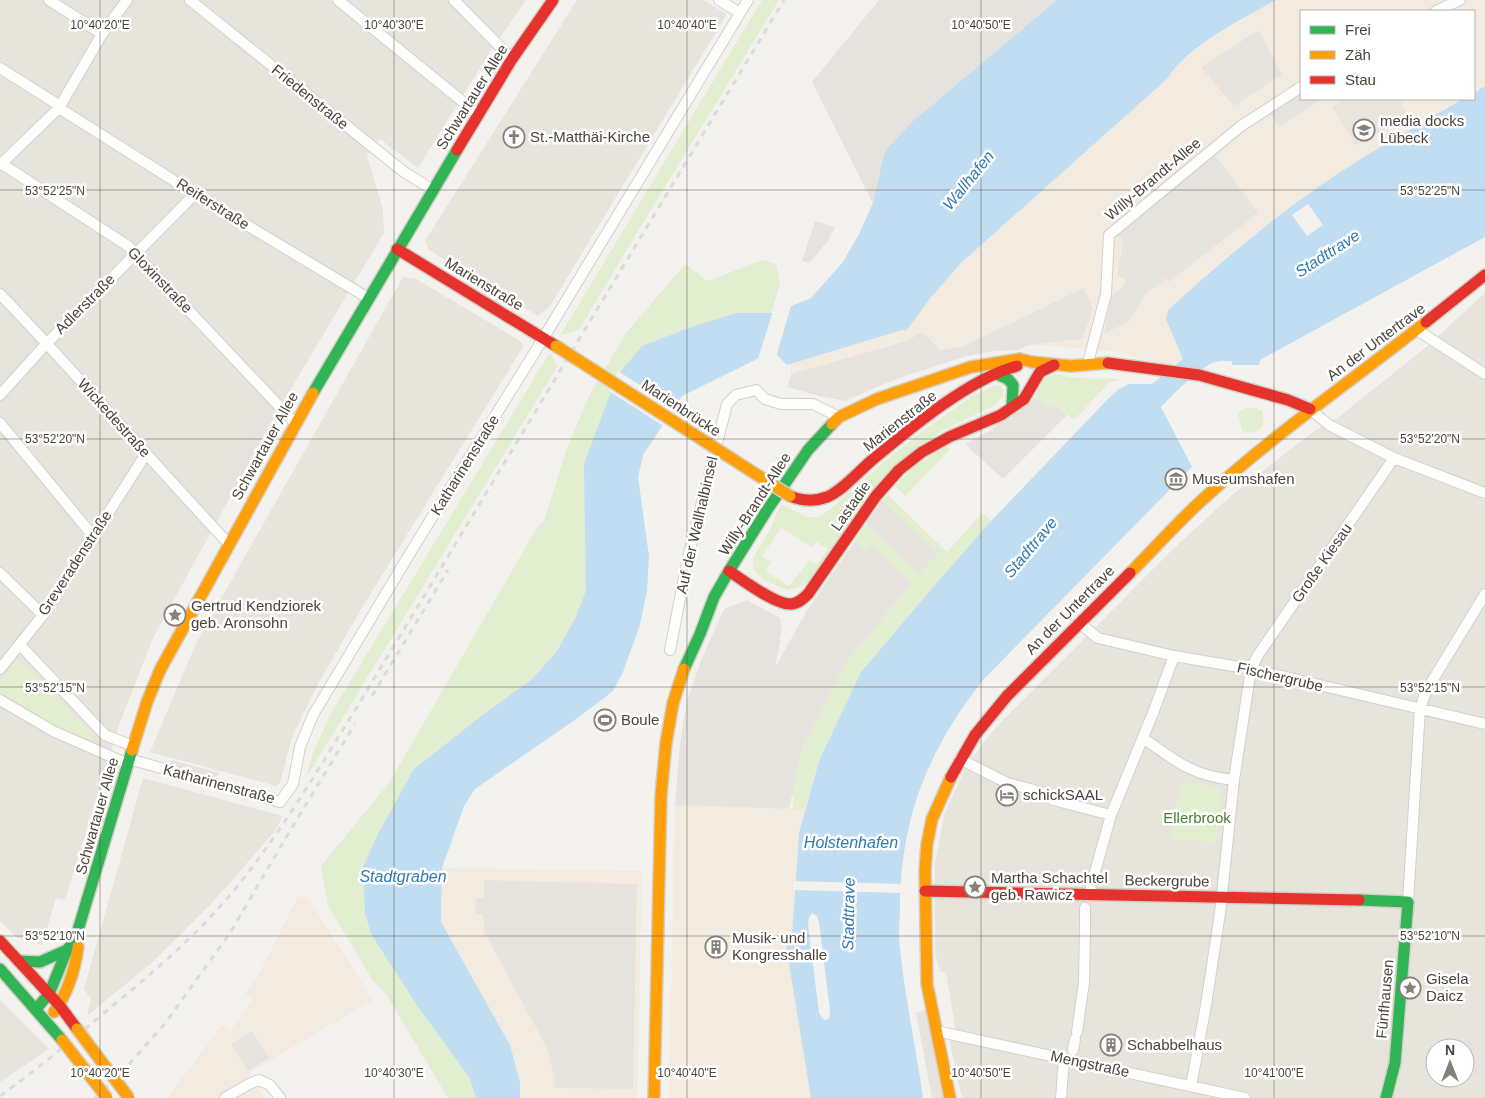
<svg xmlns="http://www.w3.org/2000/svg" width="1485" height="1098" font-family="Arial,sans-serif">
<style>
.residential{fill:#e7e4dc;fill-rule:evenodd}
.commercial{fill:#f3ebdf}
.industrial{fill:#e6e2de}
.education{fill:#eae5da}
.green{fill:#e1eecf;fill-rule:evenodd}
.parking{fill:#e6e3df}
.water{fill:#c0ddf1;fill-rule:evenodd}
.pier{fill:#f4f2ee}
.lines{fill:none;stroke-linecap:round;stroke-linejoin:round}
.street-casing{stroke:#d2d0cb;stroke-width:12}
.fast-casing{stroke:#d3cfc5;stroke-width:14}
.slow-casing{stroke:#d3cfc5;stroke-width:14}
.jam-casing{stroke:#d3cfc5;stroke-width:14}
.street{stroke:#fdfdfc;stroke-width:10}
.fast{stroke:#30b455;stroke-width:11}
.slow{stroke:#ff9f0a;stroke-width:11}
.jam{stroke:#e5322d;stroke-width:11}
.rail{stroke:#dbdbda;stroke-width:3;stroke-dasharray:6 6;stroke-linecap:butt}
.slow-bridge-casing{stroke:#d3cfc5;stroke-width:14;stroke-linecap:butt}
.slow-bridge{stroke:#ff9f0a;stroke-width:11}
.ticks{fill:none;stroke:#4b4439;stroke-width:1;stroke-opacity:0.45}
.labels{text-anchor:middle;stroke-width:5;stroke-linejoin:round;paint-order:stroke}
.street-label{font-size:15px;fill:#4b4439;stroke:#fff}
.poi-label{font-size:15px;fill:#4b4439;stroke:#fff;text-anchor:start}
.park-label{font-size:15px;fill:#4a7f2a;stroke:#fff}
.water-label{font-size:16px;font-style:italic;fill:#2e7ab2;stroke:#fff}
.ticks-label{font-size:12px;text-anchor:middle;fill:#4b4439;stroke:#fff;stroke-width:5;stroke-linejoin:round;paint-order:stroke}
</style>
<rect width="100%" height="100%" fill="#f4f2ee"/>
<path class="residential" d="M 0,0 L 526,0 L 490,52 L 418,168 L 380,139 L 367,156 L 383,209 L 384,233 L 274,417 L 153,638 L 119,725 L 65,900 L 56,898 L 42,945 L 16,937 L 0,921 Z
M 577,0 L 703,0 L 727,14 L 550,306 L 538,316 L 429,250 L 425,241 Z
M 403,277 L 416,279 L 522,342 L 523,347 L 363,606 L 320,680 L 292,737 L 280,783 L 276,786 L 150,752 L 197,641 Z
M 1485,293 L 1485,1098 L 962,1098 L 949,1039 L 950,1038 L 957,1038 L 946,973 L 940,972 L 935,952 L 935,864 L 944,815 L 966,767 L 986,739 L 1004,719 L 1172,550 L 1232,495 L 1313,432 L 1336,419 L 1425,348 ZM 1435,1048 L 1465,1048 L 1465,1078 L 1435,1078 Z
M 143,778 L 283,816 L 275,831 L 212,903 L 155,960 L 87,1016 L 91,999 L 84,989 Z
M 0,1000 L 49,1049 L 0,1082 Z"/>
<path class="commercial" d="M 1276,0 L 1485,0 L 1485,86 L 1474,93 L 1474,11 L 1301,11 L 1301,99 L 1463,99 L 1376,150 L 1296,204 L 1221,261 L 1168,310 L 1166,319 L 1184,358 L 1175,365 L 1142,360 L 1125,354 L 1110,351 L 1040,345 L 1028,345 L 1018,350 L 995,351 L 967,356 L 935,366 L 871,389 L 846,401 L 819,396 L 788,387 L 791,374 L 790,364 L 902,330 L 906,331 L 932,296 L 961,263 L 1167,79 L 1174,67 L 1213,37 Z
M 675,805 L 805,809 L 799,833 L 792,936 L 786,945 L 811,1098 L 669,1098 Z
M 442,868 L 642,871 L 637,1098 L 520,1098 L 520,1082 L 510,1045 L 441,922 Z
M 307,896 L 373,1000 L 249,1073 L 264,1098 L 167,1098 L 222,1025 L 230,1031 L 252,999 L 245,994 L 255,981 L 298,897 Z"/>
<path class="industrial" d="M 879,0 L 1057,0 L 913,121 L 886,151 L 873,203 L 812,82 Z"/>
<path class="education" d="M 1345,99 L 1400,99 L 1408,115 L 1356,146 L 1332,107 Z"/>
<path class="green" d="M 762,0 L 779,0 L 627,249 L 579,330 L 562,335 L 561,334 Z
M 763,260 L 776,264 L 780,284 L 771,313 L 736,313 L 691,327 L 642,346 L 586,542 L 586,590 L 576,617 L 557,651 L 532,679 L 480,717 L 414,769 L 371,934 L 418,1007 L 469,1077 L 476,1098 L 448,1098 L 386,994 L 373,981 L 328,906 L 321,866 L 389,783 L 538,526 L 544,521 L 567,448 L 589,396 L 626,333 L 685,264 L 708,281 Z
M 549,354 L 551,354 L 557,367 L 306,778 L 313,753 L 330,715 Z
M 1053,374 L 1075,378 L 1121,379 L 1110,382 L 1074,420 L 1054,404 L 1049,409 L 1035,398 L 1042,380 Z
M 1001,385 L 1004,396 L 995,405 L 942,431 L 920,445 L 900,461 L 879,482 L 809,581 C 797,590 791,592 777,586 C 736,568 756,556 770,529 C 774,521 777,512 781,504 L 807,517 L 818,517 L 829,510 L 892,455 L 928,427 L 974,395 L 993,386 ZM 781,528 L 812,547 L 816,542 L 828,549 L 817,564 L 809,561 L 789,586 L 766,571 L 771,562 L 762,556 Z
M 1244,408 L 1256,408 L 1262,411 C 1263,415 1264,420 1263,424 C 1261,433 1248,435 1242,431 L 1238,413 Z
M 947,445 L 949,450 L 905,496 L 895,486 L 914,467 Z
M 888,495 L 947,552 L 982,513 L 991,521 L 934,586 L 861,672 L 819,761 L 805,809 L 792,809 L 794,798 L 791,797 L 802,750 L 844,666 L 912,582 L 871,546 L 866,552 L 855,541 L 866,524 L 919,573 L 937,553 L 882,501 Z
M 18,659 L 53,693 L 94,736 L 91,741 C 58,730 29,712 0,693 L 0,681 Z
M 1188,780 L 1201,786 L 1202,783 L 1222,790 L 1216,842 L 1169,839 L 1181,786 L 1186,787 Z"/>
<path class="parking" d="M 1259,30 L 1282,74 L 1234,106 L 1201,67 Z
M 1301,87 L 1301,99 L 1322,99 L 1279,127 L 1267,109 Z
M 1215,155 L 1258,213 L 1169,282 L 1166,278 L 1144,296 L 1128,322 L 1104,334 L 1111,297 L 1124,286 L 1125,282 L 1125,279 L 1117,276 L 1123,243 L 1117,234 Z
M 815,221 L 835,227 L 828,241 L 809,263 L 802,261 Z
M 1084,288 L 1093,310 L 1082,339 L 1028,345 L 1018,350 L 995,351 L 967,356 L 904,376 L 871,389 L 846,401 L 819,396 L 788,387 L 791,374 L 907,341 L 922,332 L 940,350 L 964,346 Z
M 1035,398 L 1049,409 L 1054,404 L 1067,415 L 1003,479 L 965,444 L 989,431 Z
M 263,411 L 273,417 L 225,505 L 216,500 Z
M 882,501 L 938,553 L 919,574 L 866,524 Z
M 855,541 L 866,551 L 871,545 L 912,582 L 844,666 L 802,750 L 789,809 L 675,805 L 680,743 L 687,701 L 700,663 L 724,609 L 747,600 L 780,618 L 782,629 L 775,668 L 806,612 Z
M 172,760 L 219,773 L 215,778 L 169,765 Z
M 484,880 L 637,884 L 633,1089 L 554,1088 L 555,1078 L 546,1046 L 484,932 L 483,914 L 475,914 L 476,898 L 484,897 Z
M 1471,994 L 1485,995 L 1485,1075 L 1466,1074 Z
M 932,1008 L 950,1098 L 932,1098 L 916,1013 Z
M 252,1031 L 269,1058 L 248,1071 L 231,1044 Z"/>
<path class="water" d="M 1057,0 L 1276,0 C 1243,19 1187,46 1167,79 L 961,263 L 932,296 L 906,331 L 902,330 L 787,365 L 773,351 L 682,396 L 643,455 L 638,477 L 649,556 L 647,592 L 639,628 L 623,672 L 613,691 L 579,717 L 475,789 L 464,806 L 442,868 L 441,922 L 510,1045 L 520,1082 L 520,1098 L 476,1098 L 469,1077 L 418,1007 L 371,934 L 365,913 L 363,867 L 379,832 L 414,769 L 480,717 L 532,679 L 557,651 L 576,617 L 586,590 L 584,464 L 607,402 L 621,371 L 642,346 L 691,327 L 736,313 L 774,313 L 811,298 L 843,262 L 859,234 L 873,203 L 885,151 L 913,121 Z
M 1485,86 L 1485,237 L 1260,360 L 1259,365 L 1232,365 L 1232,361 C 1227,361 1221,360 1216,362 C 1201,365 1173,395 1161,407 L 1192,467 L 983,680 C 928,750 901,817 900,906 C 900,920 898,935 900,948 C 905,998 916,1048 923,1098 L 811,1098 L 786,945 L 792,936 L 799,833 L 819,761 L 861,672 L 934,586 L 991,521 L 1108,399 L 1119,389 L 1129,384 L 1152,384 L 1183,359 L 1166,319 L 1168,310 C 1218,264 1270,220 1327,181 C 1371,151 1417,126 1463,99 L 1474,99 L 1474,93 ZM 812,913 L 817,916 L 819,922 L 830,1011 L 829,1018 L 826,1020 L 823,1019 L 819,1013 L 808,925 L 809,918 Z"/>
<path class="pier" d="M 1308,204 L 1323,225 L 1307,236 L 1292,215 Z
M 787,305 L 791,306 L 776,357 L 773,354 L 757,362 L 773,311 Z
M 618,371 L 677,409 L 665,427 L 609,391 Z
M 793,881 L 903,884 L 902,893 L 793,890 Z"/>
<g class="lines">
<g class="street-casing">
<path id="street" d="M 49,0 L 102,34
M 190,0 L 404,172 L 433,190
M 338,0 L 478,114
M 454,0 L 512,59
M 719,0 L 740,13
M 1436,11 L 1460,0
M 0,68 L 60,106
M 59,108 L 195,194 L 368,298
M 2,164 L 128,246 L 295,423
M 0,165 L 59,108 L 102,34 L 127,0
M 0,294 C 78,375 151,461 228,543
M 1417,330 L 1485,374
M 1090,365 L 1089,359 L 1106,294 L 1109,235 L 1241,126 L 1301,87
M 0,395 L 47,343 L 195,194
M 1310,409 L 1329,425 L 1394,458 L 1485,493
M 0,423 L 93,536
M 0,573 L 43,615
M 1079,623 L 1098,638 L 1174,656 L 1251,669 L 1485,724
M 20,645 L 105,735 L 133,746
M 670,650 L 688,557 L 727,404 L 736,395 L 756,390 L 765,399 L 781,404 L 813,404 L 839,417
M 0,669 L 43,615 L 146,454
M 0,700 L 53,731 L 128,764
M 1143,738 C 1175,761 1193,776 1234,780
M 129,759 L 280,802 L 293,784 L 300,747 L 313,715 L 418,540 L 538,347 L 748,0
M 960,759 L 1007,783 L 1046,793 L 1053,800 L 1111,815
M 1090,895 L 1091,886 L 1111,815 L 1153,713 L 1174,656
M 1408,902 L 1420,709 L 1426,691 L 1485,594
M 1085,927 L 1085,908
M 936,1031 L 1245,1098
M 1077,1032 L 1084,982 L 1085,928
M 1073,1050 L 1075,1039
M 1191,1086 L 1206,1005 L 1220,913 L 1234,780 L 1251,669 L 1258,655 L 1394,458
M 225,1098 L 249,1084 L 259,1080 L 270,1085 L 280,1098
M 1061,1098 L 1064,1059"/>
</g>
<g class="fast-casing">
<path id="fast" d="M 996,374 L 1008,379 L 1013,385 L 1012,407
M 313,393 L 457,150
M 684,669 L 700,634 L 714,597 L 729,571 L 767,510 L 808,450 L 832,424
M 1359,900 L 1408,902 L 1395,1063 L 1386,1098
M 19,961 L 40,962 L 67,950
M 0,969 L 62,1040
M 36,1009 L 49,994 L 67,950 L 75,940 L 132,750"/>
</g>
<g class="slow-casing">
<path id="slow" d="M 832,424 L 839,417 L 877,399 L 971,367 L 1020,359 L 1032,362 L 1071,366 L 1108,363
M 1130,573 C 1157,546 1182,517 1211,492 C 1279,431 1354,379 1426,322
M 132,750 L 147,702 L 160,670 L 313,393
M 54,1012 C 67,994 75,969 78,947
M 654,1098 L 661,795 L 666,743 L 673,703 L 684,669
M 950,1098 L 927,984 L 925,871 L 927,844 L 932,819 L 951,777"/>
</g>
<g class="jam-casing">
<path id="jam" d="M 457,150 L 512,59 L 553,0
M 397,249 L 556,346
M 1426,322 L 1485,275
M 1108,363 L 1199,375 L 1288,400 L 1310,409
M 790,496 C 802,501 814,502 827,497 C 842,491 858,472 871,461 C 908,430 970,378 1017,366
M 729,571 C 742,580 776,605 791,604 C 798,604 804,598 808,594 L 876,496 L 899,470 L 922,452 L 949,437 L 1001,415 L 1024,399 L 1040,372 L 1054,365
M 951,777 L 975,735 L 1007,696 L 1130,573
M 925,891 L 1359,900
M 0,941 L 60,1006 L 77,1029"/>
</g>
<use href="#street" class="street"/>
<use href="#fast" class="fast"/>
<use href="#slow" class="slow"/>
<use href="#jam" class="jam"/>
<path class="rail" d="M 372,696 L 448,570
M 0,1096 C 36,1070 70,1042 104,1013 C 155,971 207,927 247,874 C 288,821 322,763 357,707 L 784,0
M 95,1098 L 124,1070 L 167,1021 L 230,933 L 291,829 L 355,724"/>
<g class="slow-bridge-casing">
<path id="slow-bridge" d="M 556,346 L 790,496
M 77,1029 L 129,1098
M 62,1040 L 107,1098"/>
</g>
<use href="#slow-bridge" class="slow-bridge"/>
</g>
<path class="ticks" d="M 100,0 L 100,1098M 394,0 L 394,1098M 687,0 L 687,1098M 981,0 L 981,1098M 1274,0 L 1274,1098M 0,190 L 1485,190M 0,439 L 1485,439M 0,687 L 1485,687M 0,936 L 1485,936"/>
<defs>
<g id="university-ring" transform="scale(1.125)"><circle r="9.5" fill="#fff" stroke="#868178" stroke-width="1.5"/><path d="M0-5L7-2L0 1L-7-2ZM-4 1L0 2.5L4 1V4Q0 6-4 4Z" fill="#868178"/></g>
<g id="church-ring" transform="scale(1.125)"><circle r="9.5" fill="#fff" stroke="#868178" stroke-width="1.5"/><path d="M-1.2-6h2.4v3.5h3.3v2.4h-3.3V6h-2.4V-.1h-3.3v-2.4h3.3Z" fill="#868178"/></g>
<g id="museum-ring" transform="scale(1.125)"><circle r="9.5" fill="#fff" stroke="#868178" stroke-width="1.5"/><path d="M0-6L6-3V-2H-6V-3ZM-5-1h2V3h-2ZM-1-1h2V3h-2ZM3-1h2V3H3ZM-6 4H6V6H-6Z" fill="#868178"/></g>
<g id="sight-ring" transform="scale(1.125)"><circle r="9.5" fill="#fff" stroke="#868178" stroke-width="1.5"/><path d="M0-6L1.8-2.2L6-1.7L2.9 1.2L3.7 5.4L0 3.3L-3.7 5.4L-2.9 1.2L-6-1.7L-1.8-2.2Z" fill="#868178"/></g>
<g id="stadium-ring" transform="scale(1.125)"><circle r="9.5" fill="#fff" stroke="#868178" stroke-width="1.5"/><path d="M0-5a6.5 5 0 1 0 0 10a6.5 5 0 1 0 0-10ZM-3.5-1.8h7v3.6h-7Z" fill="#868178"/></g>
<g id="hotel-ring" transform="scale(1.125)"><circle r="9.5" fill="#fff" stroke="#868178" stroke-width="1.5"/><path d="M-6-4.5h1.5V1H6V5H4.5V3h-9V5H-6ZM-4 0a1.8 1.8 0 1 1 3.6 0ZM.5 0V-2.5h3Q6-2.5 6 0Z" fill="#868178"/></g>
<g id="building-ring" transform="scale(1.125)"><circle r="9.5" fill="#fff" stroke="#868178" stroke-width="1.5"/><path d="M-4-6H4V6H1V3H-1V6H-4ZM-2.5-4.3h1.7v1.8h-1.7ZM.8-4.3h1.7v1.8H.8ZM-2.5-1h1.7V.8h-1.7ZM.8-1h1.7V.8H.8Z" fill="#868178"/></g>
</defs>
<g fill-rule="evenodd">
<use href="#university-ring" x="1364" y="130"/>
<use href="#church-ring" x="514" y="137"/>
<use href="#museum-ring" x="1176" y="479"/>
<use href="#sight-ring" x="175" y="615"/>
<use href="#stadium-ring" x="605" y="720"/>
<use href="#hotel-ring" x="1007" y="795"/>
<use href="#sight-ring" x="975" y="887"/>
<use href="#building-ring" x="716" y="947"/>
<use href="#sight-ring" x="1410" y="988"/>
<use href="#building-ring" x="1111" y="1045"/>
</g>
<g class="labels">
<g class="street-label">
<text transform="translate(310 97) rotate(39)" y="5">Friedenstraße</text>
<text transform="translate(472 97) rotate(-58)" y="5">Schwartauer Allee</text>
<text transform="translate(1153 179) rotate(-40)" y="5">Willy-Brandt-Allee</text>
<text transform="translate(213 204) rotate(32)" y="5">Reiferstraße</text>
<text transform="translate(160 280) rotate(46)" y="5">Gloxinstraße</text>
<text transform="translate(484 284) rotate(31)" y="5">Marienstraße</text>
<text transform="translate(85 304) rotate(-45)" y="5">Adlerstraße</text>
<text transform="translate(1376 342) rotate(-37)" y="5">An der Untertrave</text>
<text transform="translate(681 408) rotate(33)" y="5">Marienbrücke</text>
<text transform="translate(114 418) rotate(48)" y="5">Wickedestraße</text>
<text transform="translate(900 421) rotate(-38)" y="5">Marienstraße</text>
<text transform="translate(265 446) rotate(-61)" y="5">Schwartauer Allee</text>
<text transform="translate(465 465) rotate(-58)" y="5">Katharinenstraße</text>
<text transform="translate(755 504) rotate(-57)" y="5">Willy-Brandt-Allee</text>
<text transform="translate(851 506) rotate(-55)" y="5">Lastadie</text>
<text transform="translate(697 525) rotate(-77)" y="5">Auf der Wallhalbinsel</text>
<text transform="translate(75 563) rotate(-57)" y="5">Greveradenstraße</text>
<text transform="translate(1322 563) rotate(-55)" y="5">Große Kiesau</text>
<text transform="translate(1070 610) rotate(-45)" y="5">An der Untertrave</text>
<text transform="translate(1280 677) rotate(13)" y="5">Fischergrube</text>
<text transform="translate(219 784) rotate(15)" y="5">Katharinenstraße</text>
<text transform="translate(97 816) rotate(-74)" y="5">Schwartauer Allee</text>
<text transform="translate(1167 881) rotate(1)" y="5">Beckergrube</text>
<text transform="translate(1385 999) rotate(-85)" y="5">Fünfhausen</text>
<text transform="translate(1090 1064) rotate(12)" y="5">Mengstraße</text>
</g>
<g class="poi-label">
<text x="1380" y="126">media docks<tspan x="1380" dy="17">Lübeck</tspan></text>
<text x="530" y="142">St.-Matthäi-Kirche</text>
<text x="1192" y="484">Museumshafen</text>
<text x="191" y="611">Gertrud Kendziorek<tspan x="191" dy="17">geb. Aronsohn</tspan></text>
<text x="621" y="725">Boule</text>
<text x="1023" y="800">schickSAAL</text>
<text x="991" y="883">Martha Schachtel<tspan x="991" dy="17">geb. Rawicz</tspan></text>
<text x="732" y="943">Musik- und<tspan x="732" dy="17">Kongresshalle</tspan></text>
<text x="1426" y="984">Gisela<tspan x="1426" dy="17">Daicz</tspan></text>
<text x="1127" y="1050">Schabbelhaus</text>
</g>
<g class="park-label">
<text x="1197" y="823">Ellerbrook</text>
</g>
<g class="water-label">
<text transform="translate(968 180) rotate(-51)" y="6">Wallhafen</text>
<text transform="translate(1327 253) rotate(-33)" y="6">Stadttrave</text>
<text transform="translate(1030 547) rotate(-50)" y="6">Stadttrave</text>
<text x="851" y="848">Holstenhafen</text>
<text x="403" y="882">Stadtgraben</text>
<text transform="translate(848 914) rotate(-89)" y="6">Stadttrave</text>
</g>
</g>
<g class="ticks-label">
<text x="100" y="29">10°40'20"E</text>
<text x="394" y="29">10°40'30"E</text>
<text x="687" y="29">10°40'40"E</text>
<text x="981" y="29">10°40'50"E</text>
<text x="55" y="195">53°52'25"N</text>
<text x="1430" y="195">53°52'25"N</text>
<text x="55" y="443">53°52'20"N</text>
<text x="1430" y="443">53°52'20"N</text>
<text x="55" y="692">53°52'15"N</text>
<text x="1430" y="692">53°52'15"N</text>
<text x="55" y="940">53°52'10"N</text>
<text x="1430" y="940">53°52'10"N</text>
<text x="100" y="1077">10°40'20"E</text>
<text x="394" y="1077">10°40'30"E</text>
<text x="687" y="1077">10°40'40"E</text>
<text x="981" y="1077">10°40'50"E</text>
<text x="1274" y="1077">10°41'00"E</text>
</g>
<rect x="1300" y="10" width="175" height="90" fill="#ffffff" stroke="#b7b4b0"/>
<rect x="1310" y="26" width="25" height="8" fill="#30b455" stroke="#b7b4b0"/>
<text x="1345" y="35" font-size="15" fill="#4b4439">Frei</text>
<rect x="1310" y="51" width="25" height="8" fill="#ff9f0a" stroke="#b7b4b0"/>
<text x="1345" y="60" font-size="15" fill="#4b4439">Zäh</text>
<rect x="1310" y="76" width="25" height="8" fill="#e5322d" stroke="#b7b4b0"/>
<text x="1345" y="85" font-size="15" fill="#4b4439">Stau</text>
<g transform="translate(1450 1063)"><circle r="24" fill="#ffffff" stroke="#b7b4b0"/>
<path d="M0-4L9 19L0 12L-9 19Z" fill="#868178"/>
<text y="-8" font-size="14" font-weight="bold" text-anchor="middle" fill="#4b4439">N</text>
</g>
</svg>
